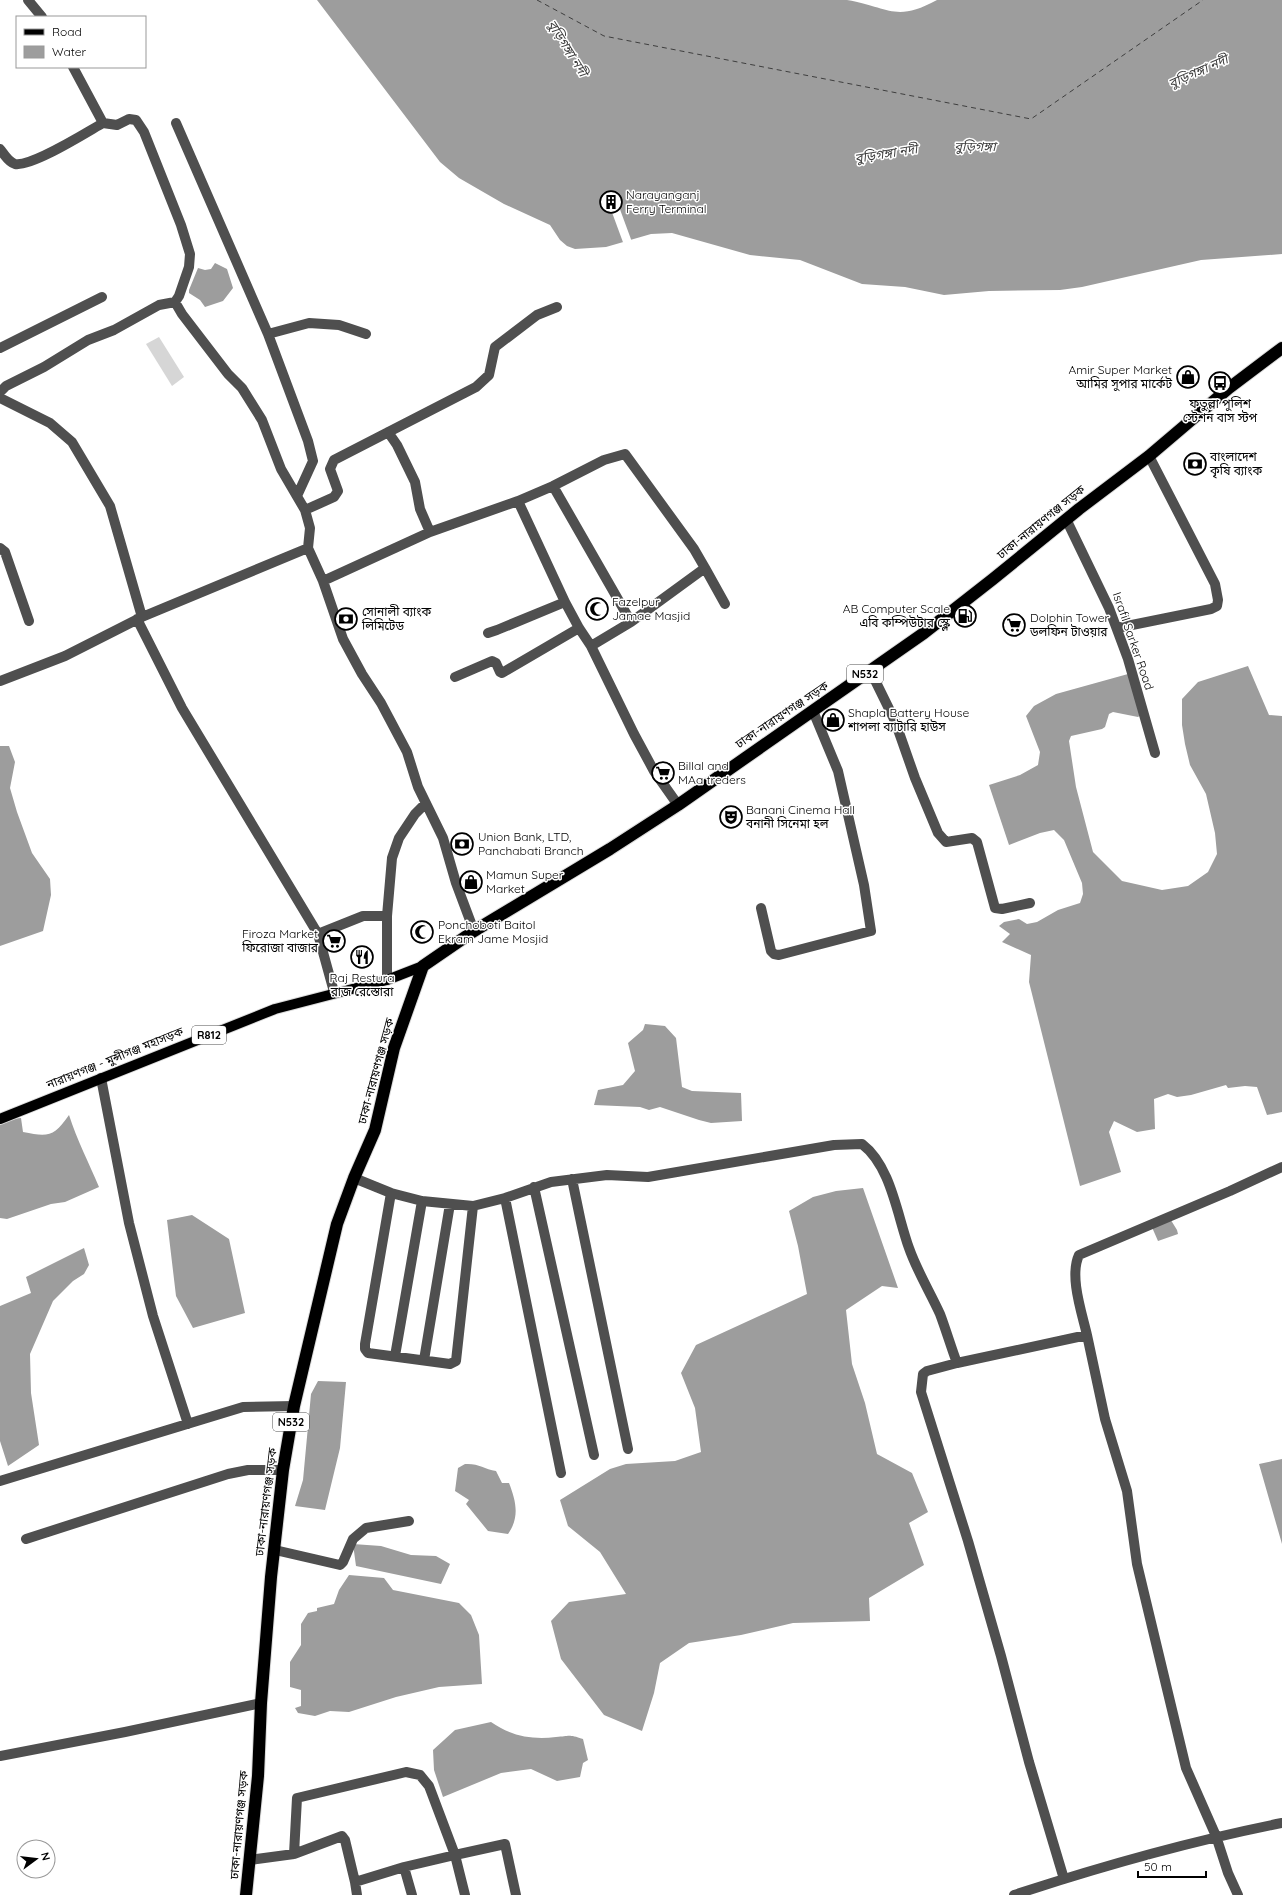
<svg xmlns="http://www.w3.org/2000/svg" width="1282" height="1895" font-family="Quicksand,'Noto Sans Bengali',sans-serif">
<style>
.green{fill:#d6d6d6}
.water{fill:#9d9d9d}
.pier{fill:#fff}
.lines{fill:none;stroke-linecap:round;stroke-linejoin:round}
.ferry{stroke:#3e3e3e;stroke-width:1;stroke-dasharray:5 4;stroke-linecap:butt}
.major-casing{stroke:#dbdbdb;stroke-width:12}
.highway-casing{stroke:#dbdbdb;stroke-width:14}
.minor{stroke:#4f4f4f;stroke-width:10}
.major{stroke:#000;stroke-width:10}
.highway{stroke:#000;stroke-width:12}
.labels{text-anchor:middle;stroke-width:3;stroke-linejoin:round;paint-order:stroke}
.shield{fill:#fff;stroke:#4c4c4c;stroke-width:1}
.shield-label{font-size:11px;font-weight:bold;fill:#000}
.poi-label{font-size:12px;fill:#000;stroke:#fff;text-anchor:start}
.street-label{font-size:12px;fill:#000;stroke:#fff}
.water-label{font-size:13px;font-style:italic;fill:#3e3e3e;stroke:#fff}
</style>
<rect width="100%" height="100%" fill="#fff"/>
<path class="green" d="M 159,337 L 184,377 L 172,386 L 146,344 Z"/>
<path class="water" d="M 317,0 L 847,0 C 889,7 895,23 937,0 L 1282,0 L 1282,254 L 1201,260 L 1082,287 L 1060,290 L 989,291 L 944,295 L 905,287 L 862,284 L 800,260 L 750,255 L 672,233 L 651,234 L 606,247 L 575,249 L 567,246 L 560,240 L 550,225 L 504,204 L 459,178 L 440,162 Z
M 215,263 L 227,269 L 233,288 L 223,301 L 205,307 L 200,300 L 189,293 L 189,290 L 198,268 L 205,270 L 211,269 Z
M 1248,666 L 1269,715 L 1282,716 L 1282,1112 L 1267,1115 L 1257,1087 L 1245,1086 L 1228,1088 L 1226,1085 L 1191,1095 L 1177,1097 L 1168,1094 L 1154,1099 L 1155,1129 L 1137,1132 L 1114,1121 L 1109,1132 L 1121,1172 L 1080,1186 L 1029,982 L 1031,955 L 1002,942 L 1010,934 L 999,926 L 1004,922 L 1019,919 L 1027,924 L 1037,922 L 1058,910 L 1080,903 L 1083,894 L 1082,883 L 1064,840 L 1054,830 L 1040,833 L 1009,845 L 989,785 L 1020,775 L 1038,765 L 1040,752 L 1026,716 L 1034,706 L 1056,694 L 1128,674 L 1142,714 L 1138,717 L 1113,712 L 1109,714 L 1105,727 L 1102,729 L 1071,736 L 1069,741 L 1076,787 L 1093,852 L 1122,881 L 1162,890 L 1188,886 L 1208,872 L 1217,854 L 1215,833 L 1206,794 L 1190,765 L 1185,744 L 1182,725 L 1182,699 L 1198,682 Z
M 0,746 L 9,746 L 15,762 L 10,788 L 17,812 L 32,853 L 50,879 L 51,895 L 43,931 L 0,946 Z
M 645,1024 L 665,1026 L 676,1038 L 682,1087 L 692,1091 L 741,1093 L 742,1121 L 711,1123 L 699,1120 L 660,1107 L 649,1110 L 640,1107 L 594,1105 L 598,1090 L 623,1085 L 635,1071 L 628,1043 L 643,1030 Z
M 69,1115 C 77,1140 89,1163 99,1187 L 65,1202 L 51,1204 L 7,1219 L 0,1218 L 0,1125 L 10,1119 L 21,1118 L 23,1132 C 48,1137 54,1137 69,1115 Z
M 863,1188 L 898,1288 L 882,1286 L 846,1310 L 852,1364 L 865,1403 L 877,1454 L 912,1473 L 928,1512 L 909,1523 L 924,1565 L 869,1598 L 870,1621 L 793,1623 L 741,1635 L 689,1643 L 660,1663 L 654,1693 L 642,1731 L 604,1715 L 561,1659 L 551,1621 L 569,1602 L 626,1594 L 600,1552 L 568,1526 L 560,1500 L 610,1469 L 626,1464 L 675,1461 L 701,1452 L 695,1408 L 681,1373 L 696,1345 L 807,1294 L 798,1246 L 789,1211 L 813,1197 L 836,1191 Z
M 192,1215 L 229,1239 L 245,1313 L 193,1328 L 176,1296 L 167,1220 Z
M 1169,1217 L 1177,1230 L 1178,1234 L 1158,1241 L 1151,1225 Z
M 84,1248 L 89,1265 L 84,1274 L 73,1281 L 53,1301 L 30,1354 L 31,1393 L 39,1445 L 8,1466 L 0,1441 L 0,1306 L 31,1293 L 26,1277 Z
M 318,1381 L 346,1382 L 340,1448 L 325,1510 L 295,1506 L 303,1480 L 311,1394 Z
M 1282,1459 L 1282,1544 L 1259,1464 Z
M 465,1464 C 478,1463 484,1469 496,1471 L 502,1483 L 509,1483 C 516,1501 520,1517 508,1534 L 488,1531 L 466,1504 L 469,1500 L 455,1491 L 458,1468 Z
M 353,1544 L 381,1546 L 411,1555 L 436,1556 L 450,1564 L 441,1584 L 356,1566 Z
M 349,1575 L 384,1578 L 393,1590 L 459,1603 L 471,1615 L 479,1635 L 482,1684 L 439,1687 L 396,1697 L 349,1712 L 330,1711 L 315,1716 L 298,1713 L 295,1708 L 301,1706 L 301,1690 L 290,1687 L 290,1662 L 301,1645 L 301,1624 L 308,1613 L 317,1611 L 317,1608 L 334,1604 L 339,1590 Z
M 491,1722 C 511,1736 532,1740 556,1737 C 570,1736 568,1734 583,1739 L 588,1760 L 583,1763 L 580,1777 L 557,1781 L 531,1769 L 501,1773 L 443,1797 L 434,1770 L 433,1750 L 455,1730 Z"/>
<path class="pier" d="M 617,195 L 620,203 L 618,204 L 632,242 L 624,245 L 610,207 L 604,209 L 601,201 Z"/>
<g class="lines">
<path class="ferry" d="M 537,0 L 604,36 L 1031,119 L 1203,0"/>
<g class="major-casing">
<path id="major" d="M 0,1119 L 275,1009 L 387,980 L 423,966"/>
</g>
<g class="highway-casing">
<path id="highway" d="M 246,1895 L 258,1776 L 261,1703 L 271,1577 L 283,1470 L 294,1406 L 337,1224 L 354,1178 L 375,1130 L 394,1048 L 423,966 L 474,931 L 610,849 L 678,805 L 924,633 L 993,579 L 1079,509 L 1149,456 L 1229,388 L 1282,348"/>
</g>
<path class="minor" d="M 28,0 L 42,17
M 73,67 L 103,123 L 117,125 L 129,119 L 136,120 L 144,132 L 181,225 L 190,254 L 189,267 L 179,296 L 175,302 L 182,314 L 228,374 L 242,388 L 262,420 L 281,469 L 305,510 L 310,528 L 308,548 L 323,581 L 343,639 L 362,674 L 381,703 L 407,752 L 418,787 L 443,838 L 456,883 L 474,931
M 176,123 L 268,334
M 0,149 C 4,154 8,162 15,164 C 32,167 87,132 103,123
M 0,348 L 102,297
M 0,392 L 6,386 L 44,367 L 88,340 L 114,330 L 159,305 L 175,302
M 0,398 L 50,423 L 72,442 L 110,506 L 142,617
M 388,432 L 397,445 L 415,482 L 420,509 L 430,532
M 297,496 L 313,461 L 308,441 L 268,334 L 309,323 L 339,325 L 366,334
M 518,501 L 553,486 L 604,460 L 625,454 L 694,549 L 705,568 L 631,622 L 553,486
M 305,510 L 334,497 L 338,491 L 330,469 L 334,460 L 476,387 L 489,375 L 495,347 L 537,315 L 557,307
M 1066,519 L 1109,608 L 1128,659 L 1155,753
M 0,548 L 5,552 L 29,621
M 705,568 L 725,604
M 323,581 L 430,532 L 518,501 L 565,602 L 579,628 L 591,646 L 634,734 L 654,771 L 678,805
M 137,619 L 182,708 L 318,934 L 334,992
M 1117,628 L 1211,609 L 1217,606 L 1218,600 L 1215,584 L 1149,456
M 488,633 L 497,630 L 565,602
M 591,646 L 631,622
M 870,670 L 895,721 L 915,778 L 938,833 L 946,842 L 972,838 L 977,842 L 995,908 L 1002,909 L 1030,903
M 455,677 L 492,661 L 496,663 L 500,672 L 502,673 L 579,628
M 0,681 L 65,656 L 142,617 L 308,548
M 761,908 L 771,951 L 774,954 L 779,955 L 871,931 L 864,885 L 838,771 L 813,711
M 318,934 L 363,916 L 387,916
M 387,980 L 387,916 L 392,858 L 399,838 L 415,814 L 426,803
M 101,1078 L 129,1223 L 153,1316 L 188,1424
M 354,1178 L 391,1193 L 422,1201 L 473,1206 L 505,1198 L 551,1182 L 607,1175 L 648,1177 L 834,1145 L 862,1144 C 891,1166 897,1215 909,1248 C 917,1271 930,1292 940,1314 C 946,1330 951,1347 957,1363 L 1087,1335 L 1105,1419 L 1127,1491 L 1137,1564 L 1186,1768 L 1216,1836 L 1228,1873 L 1238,1895
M 572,1179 L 628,1449
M 534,1187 L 594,1455
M 391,1193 L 365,1344 L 365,1349 L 368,1353 L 450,1364 L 456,1361 L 473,1206
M 505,1198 L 561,1473
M 1087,1335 C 1082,1313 1069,1276 1079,1255 L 1230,1191 L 1282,1167
M 395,1356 L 422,1201
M 424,1360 L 450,1204
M 957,1363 L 927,1371 L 923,1374 L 921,1392 L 968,1541 L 1001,1656 L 1029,1762 L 1064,1879
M 0,1481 L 243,1407 L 294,1406
M 26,1539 L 228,1474 L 248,1470 L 283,1470
M 275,1550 L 340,1565 L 343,1562 L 353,1539 L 366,1528 L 409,1521
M 0,1756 L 125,1732 L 261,1703
M 294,1854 L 297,1798 L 406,1772 L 420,1775 L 429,1786 L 455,1855 L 505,1844 L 516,1895
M 249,1860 L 294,1854 L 342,1836 L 345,1840 L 355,1882 L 404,1867 L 455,1855 L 465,1895
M 404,1867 L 412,1895
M 355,1882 L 357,1895
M 1014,1895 C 1102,1866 1191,1841 1282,1823"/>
<use href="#major" class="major"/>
<use href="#highway" class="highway"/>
</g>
<defs>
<g id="building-ring" transform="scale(1.15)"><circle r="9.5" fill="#fff" stroke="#000" stroke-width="1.5"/><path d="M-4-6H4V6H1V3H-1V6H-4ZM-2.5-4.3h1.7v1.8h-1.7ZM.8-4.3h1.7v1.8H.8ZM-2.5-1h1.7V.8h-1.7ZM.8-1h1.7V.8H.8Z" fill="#000"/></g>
<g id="shop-ring" transform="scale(1.15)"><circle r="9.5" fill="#fff" stroke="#000" stroke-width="1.5"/><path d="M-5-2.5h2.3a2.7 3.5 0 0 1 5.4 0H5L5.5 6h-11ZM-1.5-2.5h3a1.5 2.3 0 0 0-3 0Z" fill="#000"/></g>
<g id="bus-ring" transform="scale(1.15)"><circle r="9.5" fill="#fff" stroke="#000" stroke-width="1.5"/><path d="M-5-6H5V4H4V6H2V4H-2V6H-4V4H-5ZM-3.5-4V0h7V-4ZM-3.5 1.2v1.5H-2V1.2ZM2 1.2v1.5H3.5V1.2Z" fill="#000"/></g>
<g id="bank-ring" transform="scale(1.15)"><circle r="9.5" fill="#fff" stroke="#000" stroke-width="1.5"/><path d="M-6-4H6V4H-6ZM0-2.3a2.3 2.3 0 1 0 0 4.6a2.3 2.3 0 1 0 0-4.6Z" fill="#000"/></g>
<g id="mosque-ring" transform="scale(1.15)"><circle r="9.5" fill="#fff" stroke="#000" stroke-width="1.5"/><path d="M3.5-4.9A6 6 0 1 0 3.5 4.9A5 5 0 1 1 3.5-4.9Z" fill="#000"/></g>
<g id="fuel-ring" transform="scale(1.15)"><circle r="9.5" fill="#fff" stroke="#000" stroke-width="1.5"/><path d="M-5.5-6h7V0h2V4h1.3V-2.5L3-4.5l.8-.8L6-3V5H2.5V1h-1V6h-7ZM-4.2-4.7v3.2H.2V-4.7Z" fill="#000"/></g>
<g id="supermarket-ring" transform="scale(1.15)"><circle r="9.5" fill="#fff" stroke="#000" stroke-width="1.5"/><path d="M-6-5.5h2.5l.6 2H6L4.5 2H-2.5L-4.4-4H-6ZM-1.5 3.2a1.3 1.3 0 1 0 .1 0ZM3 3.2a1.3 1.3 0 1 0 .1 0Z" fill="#000"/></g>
<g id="theatre-ring" transform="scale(1.15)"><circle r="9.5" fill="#fff" stroke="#000" stroke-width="1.5"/><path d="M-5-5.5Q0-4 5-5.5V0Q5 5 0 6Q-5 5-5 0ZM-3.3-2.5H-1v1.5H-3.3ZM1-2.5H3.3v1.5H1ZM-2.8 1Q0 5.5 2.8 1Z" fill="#000"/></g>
<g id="restaurant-ring" transform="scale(1.15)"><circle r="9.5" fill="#fff" stroke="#000" stroke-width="1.5"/><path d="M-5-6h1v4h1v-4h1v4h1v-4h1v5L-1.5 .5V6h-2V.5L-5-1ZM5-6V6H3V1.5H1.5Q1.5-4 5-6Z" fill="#000"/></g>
</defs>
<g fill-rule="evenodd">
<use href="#building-ring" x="611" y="202"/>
<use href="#shop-ring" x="1188" y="377"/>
<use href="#bus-ring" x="1220" y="383"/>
<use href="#bank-ring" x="1195" y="464"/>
<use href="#mosque-ring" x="597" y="609"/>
<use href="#fuel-ring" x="965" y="616"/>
<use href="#bank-ring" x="346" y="619"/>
<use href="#supermarket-ring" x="1014" y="625"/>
<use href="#shop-ring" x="833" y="720"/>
<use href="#supermarket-ring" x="663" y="773"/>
<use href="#theatre-ring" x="731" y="817"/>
<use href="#bank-ring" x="462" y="844"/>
<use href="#shop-ring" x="471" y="882"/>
<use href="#mosque-ring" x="422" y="932"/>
<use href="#supermarket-ring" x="334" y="941"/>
<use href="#restaurant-ring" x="362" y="957"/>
</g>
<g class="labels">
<g class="shield">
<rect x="847" y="665" width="36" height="18" rx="3"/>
<rect x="192" y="1026" width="34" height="18" rx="3"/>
<rect x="273" y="1413" width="36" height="18" rx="3"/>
</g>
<g class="shield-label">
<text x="865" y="678">N532</text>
<text x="209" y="1039">R812</text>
<text x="291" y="1426">N532</text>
</g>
<g class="poi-label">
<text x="626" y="199">Narayanganj<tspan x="626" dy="14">Ferry Terminal</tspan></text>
<text x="1172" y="374" text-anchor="end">Amir Super Market<tspan x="1172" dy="14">আমির সুপার মার্কেট</tspan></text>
<text x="1220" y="408" text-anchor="middle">ফতুল্লা পুলিশ<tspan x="1220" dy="14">স্টেশন বাস স্টপ</tspan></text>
<text x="1210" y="461">বাংলাদেশ<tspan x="1210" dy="14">কৃষি ব্যাংক</tspan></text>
<text x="612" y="606">Fazelpur<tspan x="612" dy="14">Jamae Masjid</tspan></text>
<text x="950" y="613" text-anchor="end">AB Computer Scale<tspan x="950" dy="14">এবি কম্পিউটার স্কেল</tspan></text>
<text x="362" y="616">সোনালী ব্যাংক<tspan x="362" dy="14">লিমিটেড</tspan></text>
<text x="1030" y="622">Dolphin Tower<tspan x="1030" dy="14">ডলফিন টাওয়ার</tspan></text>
<text x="848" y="717">Shapla Battery House<tspan x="848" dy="14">শাপলা ব্যাটারি হাউস</tspan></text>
<text x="678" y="770">Billal and<tspan x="678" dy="14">MAa treders</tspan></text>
<text x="746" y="814">Banani Cinema Hall<tspan x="746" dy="14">বনানী সিনেমা হল</tspan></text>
<text x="478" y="841">Union Bank, LTD,<tspan x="478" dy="14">Panchabati Branch</tspan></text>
<text x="486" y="879">Mamun Super<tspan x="486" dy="14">Market</tspan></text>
<text x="438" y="929">Ponchoboti Baitol<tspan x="438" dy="14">Ekram Jame Mosjid</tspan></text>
<text x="318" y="938" text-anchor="end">Firoza Market<tspan x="318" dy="14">ফিরোজা বাজার</tspan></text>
<text x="362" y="982" text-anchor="middle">Raj Restura<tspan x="362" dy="14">রাজ রেস্তোরা</tspan></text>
</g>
<g class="street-label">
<text transform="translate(1041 522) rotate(-39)" y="4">ঢাকা-নারায়ণগঞ্জ সড়ক</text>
<text transform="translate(1133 641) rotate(71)" y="4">Israfil Sarker Road</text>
<text transform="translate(782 715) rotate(-34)" y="4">ঢাকা-নারায়ণগঞ্জ সড়ক</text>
<text transform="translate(115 1058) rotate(-22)" y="4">নারায়ণগঞ্জ - মুন্সীগঞ্জ মহাসড়ক</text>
<text transform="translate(376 1071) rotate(-75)" y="4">ঢাকা-নারায়ণগঞ্জ সড়ক</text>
<text transform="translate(266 1502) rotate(-83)" y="4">ঢাকা-নারায়ণগঞ্জ সড়ক</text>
<text transform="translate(239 1825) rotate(-85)" y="4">ঢাকা-নারায়ণগঞ্জ সড়ক</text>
</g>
<g class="water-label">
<text transform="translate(568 48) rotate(58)" y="5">বুড়িগঙ্গা নদী</text>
<text transform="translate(1198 71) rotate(-24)" y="5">বুড়িগঙ্গা নদী</text>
<text x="975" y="151">বুড়িগঙ্গা</text>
<text transform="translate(886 153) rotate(-9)" y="5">বুড়িগঙ্গা নদী</text>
</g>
</g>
<rect x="16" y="16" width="130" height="52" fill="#ffffff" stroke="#999999"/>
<rect x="24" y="29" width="20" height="6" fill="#000000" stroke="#999999"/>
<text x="52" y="36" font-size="12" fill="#000000">Road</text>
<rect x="24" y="46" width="20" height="12" fill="#9d9d9d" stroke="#999999"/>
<text x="52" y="56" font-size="12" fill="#000000">Water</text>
<g transform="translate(36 1859) rotate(75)"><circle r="19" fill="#ffffff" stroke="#999999"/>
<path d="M0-3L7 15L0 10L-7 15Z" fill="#000000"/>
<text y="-6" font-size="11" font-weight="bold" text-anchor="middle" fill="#000000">N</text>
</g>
<path d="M1138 1871v6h68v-6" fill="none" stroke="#000000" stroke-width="2"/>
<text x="1144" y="1871" font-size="12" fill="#000000" stroke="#ffffff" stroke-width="3" paint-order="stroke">50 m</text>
</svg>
